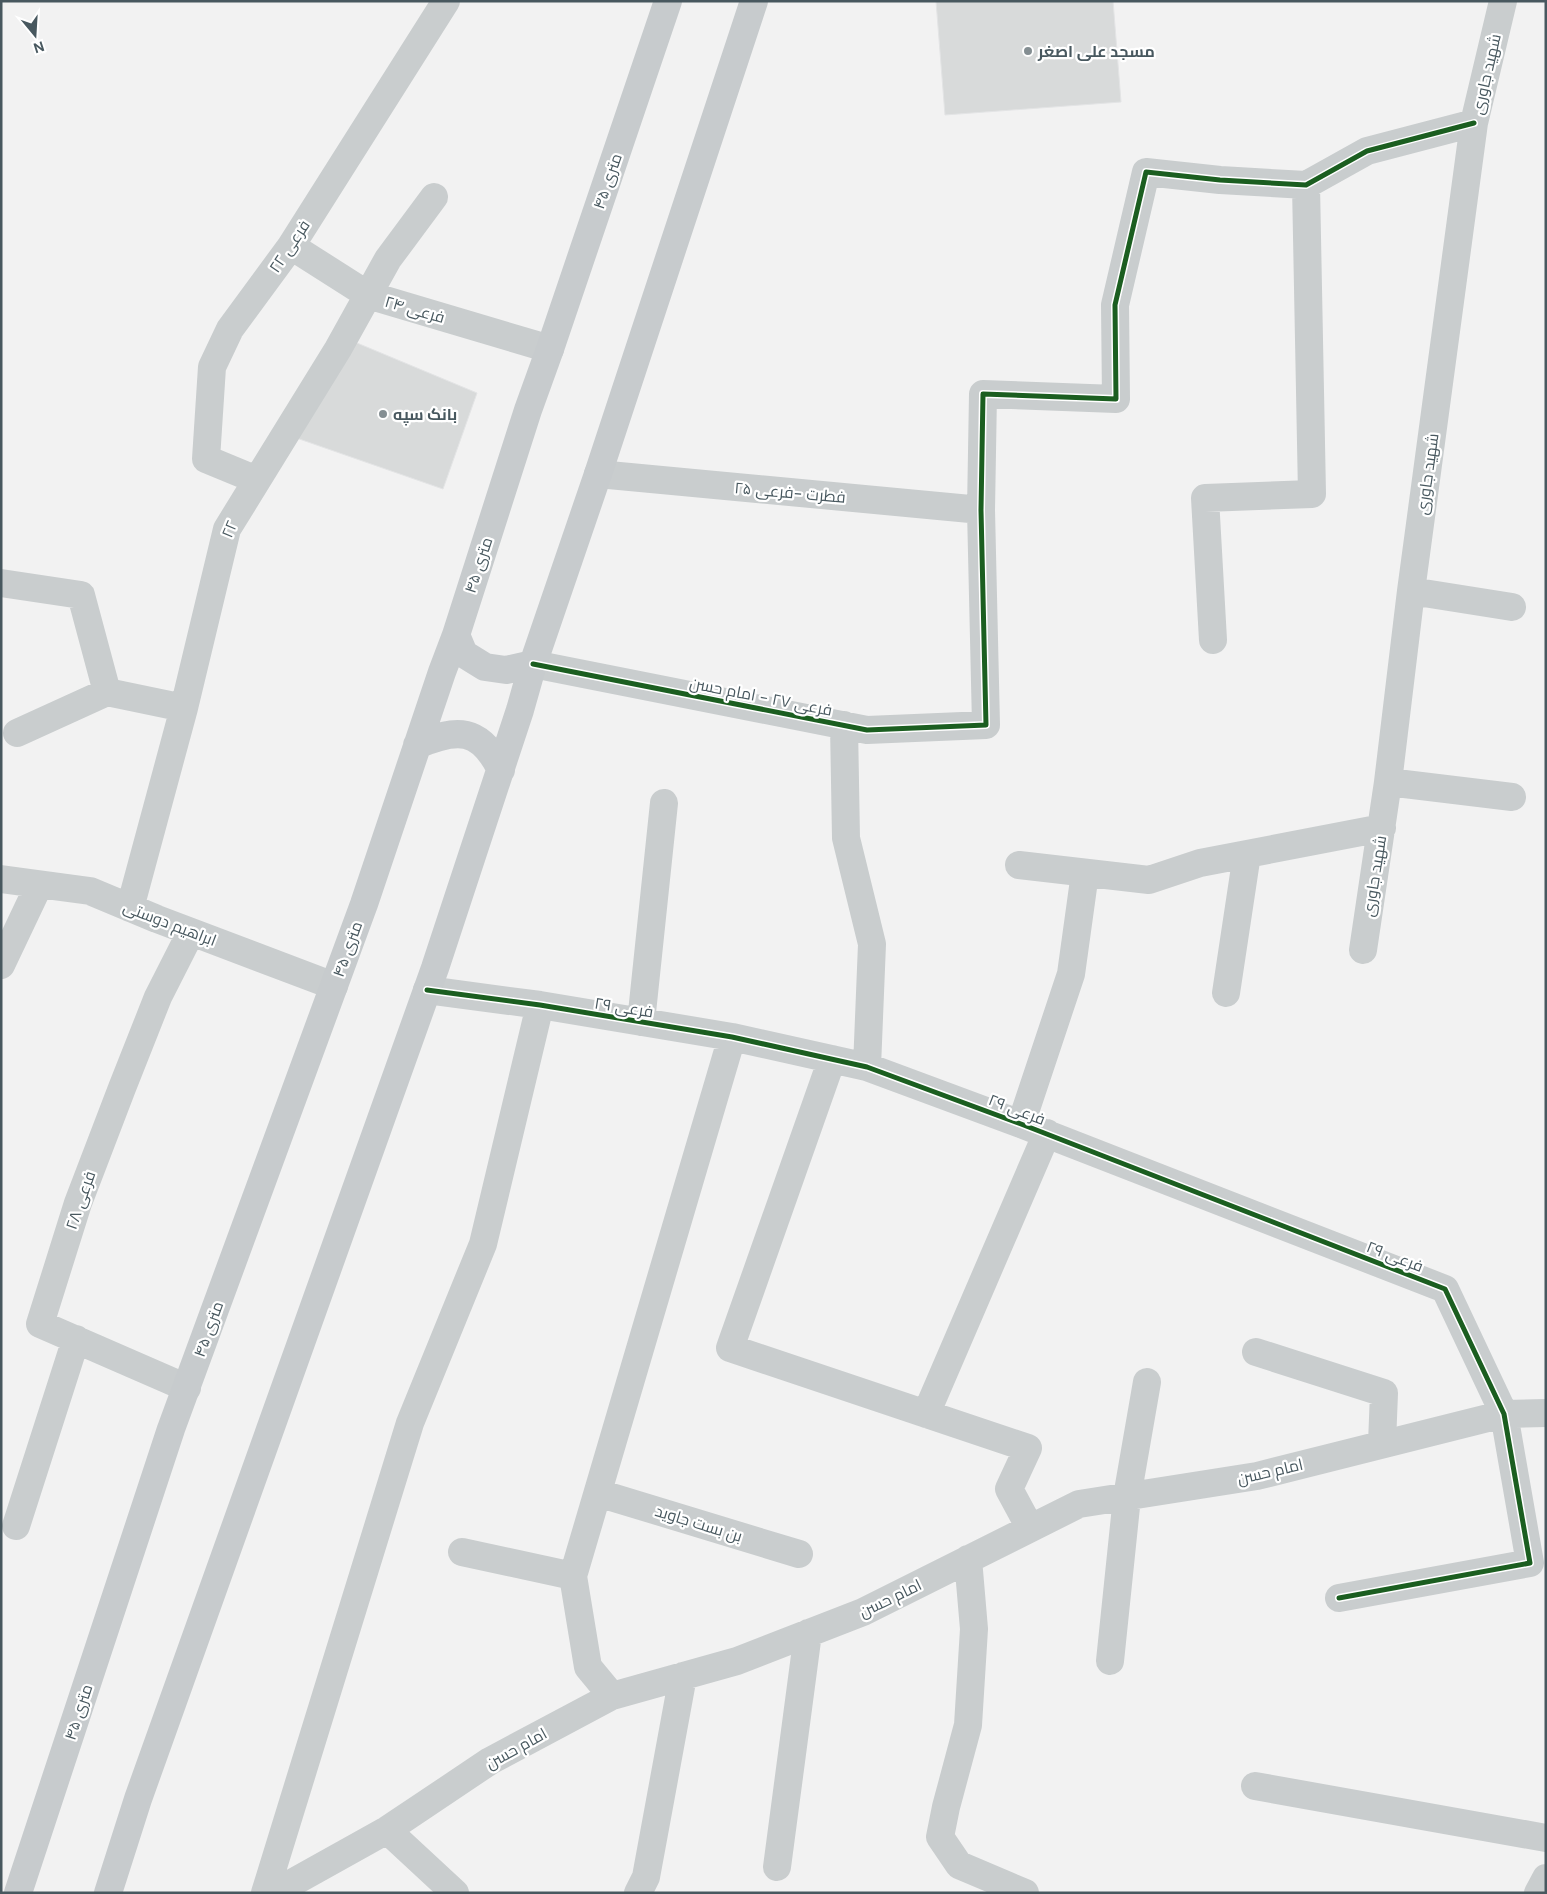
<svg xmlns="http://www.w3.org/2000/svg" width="1547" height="1894" font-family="'DM Sans',Cairo,sans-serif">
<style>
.building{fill:#d8dada;stroke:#e3e4e5}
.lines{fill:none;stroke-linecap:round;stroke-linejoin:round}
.minor{stroke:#c9cdce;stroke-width:28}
.major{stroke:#c7cbcd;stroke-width:28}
.cycleway-casing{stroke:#fff;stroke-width:8}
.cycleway{stroke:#1b5e20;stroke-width:5}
.poi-dot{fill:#848e92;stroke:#fff;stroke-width:2}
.labels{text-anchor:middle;stroke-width:4.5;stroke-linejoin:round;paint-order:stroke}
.poi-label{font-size:16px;font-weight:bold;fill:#48585f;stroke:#fff;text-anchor:start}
.street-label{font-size:16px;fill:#48585f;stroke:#fff}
</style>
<rect width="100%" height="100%" fill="#f2f2f2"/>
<path class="building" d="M 936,1 L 1113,1 L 1121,102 L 945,115 Z
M 345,338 L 477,393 L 443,489 L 285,434 Z"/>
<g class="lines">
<path class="minor" d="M 291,246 L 368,295 L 550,349
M 598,474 L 981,510
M 257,480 L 206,459 L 212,367 L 230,329 L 291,246 L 446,1
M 1,583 L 81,595 L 107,692 L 184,708
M 1411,591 L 1512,607
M 1213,640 L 1205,498 L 1312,494 L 1306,185
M 533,664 L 867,730 L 986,725 L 981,510 L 983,394 L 1116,399 L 1115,305 L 1146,172 L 1220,180 L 1306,185 L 1367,151 L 1474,123
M 844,725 L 846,838 L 872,944 L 867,1067
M 17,733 L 107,692
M 1388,782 L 1512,797
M 1019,865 L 1149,880 L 1200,863 L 1382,828
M 1,879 L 90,891 L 157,919 L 334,986
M 130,908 L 184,708 L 227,529 L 338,349 L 388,259 L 434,197
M 1363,950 L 1388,782 L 1411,591 L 1474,123 L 1503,1
M 1,965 L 39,885
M 427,990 L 540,1005 L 732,1037 L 867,1067 L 1021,1124 L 1445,1289 L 1504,1414 L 1530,1563 L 1339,1598
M 1226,993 L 1247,854
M 641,1022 L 664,803
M 832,1059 L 730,1348 L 1028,1448 L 1009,1489 L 1030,1528
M 1021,1124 L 1071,974 L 1085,873
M 1256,1352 L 1384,1393 L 1382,1443
M 187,1388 L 40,1324 L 78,1203 L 122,1088 L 158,997 L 191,932
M 926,1414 L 1047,1133
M 598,1493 L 799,1554
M 16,1526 L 76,1339
M 462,1552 L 573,1576
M 968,1559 L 974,1629 L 968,1725 L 946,1807 L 940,1837 L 959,1865 L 1025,1893
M 1110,1661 L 1127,1497 L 1147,1382
M 612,1696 L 588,1667 L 573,1576 L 732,1037
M 1255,1786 L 1546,1838
M 387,1830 L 455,1893
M 777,1867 L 808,1633
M 265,1893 L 410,1423 L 483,1244 L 540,1005
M 274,1893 L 387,1830 L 490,1761 L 612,1696 L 737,1661 L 863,1612 L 1079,1504 L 1257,1476 L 1504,1414 L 1546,1413
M 638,1893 L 646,1877 L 683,1676
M 1538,1893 L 1546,1878"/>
<path class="major" d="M 456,635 L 464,654 L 485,667 L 506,670 L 533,664
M 417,745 C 457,728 480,727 501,770
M 18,1893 L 171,1429 L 364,904 L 442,672 L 456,635 L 528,410 L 550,349 L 668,1
M 108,1893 L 138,1799 L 435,968 L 520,710 L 533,664 L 598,474 L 754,1"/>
<g class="cycleway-casing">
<path id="cycleway" d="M 533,664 L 867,730 L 986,725 L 981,510 L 983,394 L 1116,399 L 1115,305 L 1146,172 L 1220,180 L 1306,185 L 1367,151 L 1474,123
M 427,990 L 540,1005 L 732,1037 L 867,1067 L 1021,1124 L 1445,1289 L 1504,1414 L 1530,1563 L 1339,1598"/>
</g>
<use href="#cycleway" class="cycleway"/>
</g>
<g class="poi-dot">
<circle cx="1028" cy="51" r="5"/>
<circle cx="383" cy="414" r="5"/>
</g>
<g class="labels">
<g class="poi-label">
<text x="1038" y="57">مسجد علی اصغر</text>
<text x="393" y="420">بانک سپه</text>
</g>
<g class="street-label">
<text transform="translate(1486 74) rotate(-77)" y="6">شهید جاوری</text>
<text transform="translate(607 181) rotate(-71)" y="6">۴۵ متری</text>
<text transform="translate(289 246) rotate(-56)" y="6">فرعی ۲۲</text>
<text transform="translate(415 309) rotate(16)" y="6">فرعی ۲۴</text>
<text transform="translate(1427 474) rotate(-82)" y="6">شهید جاوری</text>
<text transform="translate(790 492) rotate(5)" y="6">فطرت -فرعی ۲۵</text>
<text transform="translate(229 529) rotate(-67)" y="6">۲۲</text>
<text transform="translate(478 565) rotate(-72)" y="6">۴۵ متری</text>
<text transform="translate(761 696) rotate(11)" y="6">فرعی ۲۷ - امام حسن</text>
<text transform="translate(1374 876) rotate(-81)" y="6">شهید جاوری</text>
<text transform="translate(170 923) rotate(21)" y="6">ابراهیم دوستی</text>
<text transform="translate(347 949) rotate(-70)" y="6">۴۵ متری</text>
<text transform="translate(624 1007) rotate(9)" y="6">فرعی ۲۹</text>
<text transform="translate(1017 1109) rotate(21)" y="6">فرعی ۲۹</text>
<text transform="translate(80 1200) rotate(-71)" y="6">فرعی ۲۸</text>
<text transform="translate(1395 1256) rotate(21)" y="6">فرعی ۲۹</text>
<text transform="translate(208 1329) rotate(-70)" y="6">۴۵ متری</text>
<text transform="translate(1270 1471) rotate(-13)" y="6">امام حسن</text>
<text transform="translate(699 1523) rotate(17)" y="6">بن بست جاوید</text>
<text transform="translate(890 1598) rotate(-26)" y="6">امام حسن</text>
<text transform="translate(78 1712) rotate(-72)" y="6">۴۵ متری</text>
<text transform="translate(516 1748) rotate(-29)" y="6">امام حسن</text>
</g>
</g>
<rect width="1547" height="1894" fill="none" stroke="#48585f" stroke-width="5"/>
<g transform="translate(35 35) rotate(162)" stroke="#ffffff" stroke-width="4" paint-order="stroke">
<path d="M0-4L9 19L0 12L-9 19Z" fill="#48585f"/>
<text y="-8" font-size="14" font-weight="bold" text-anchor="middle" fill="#48585f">N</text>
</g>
</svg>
